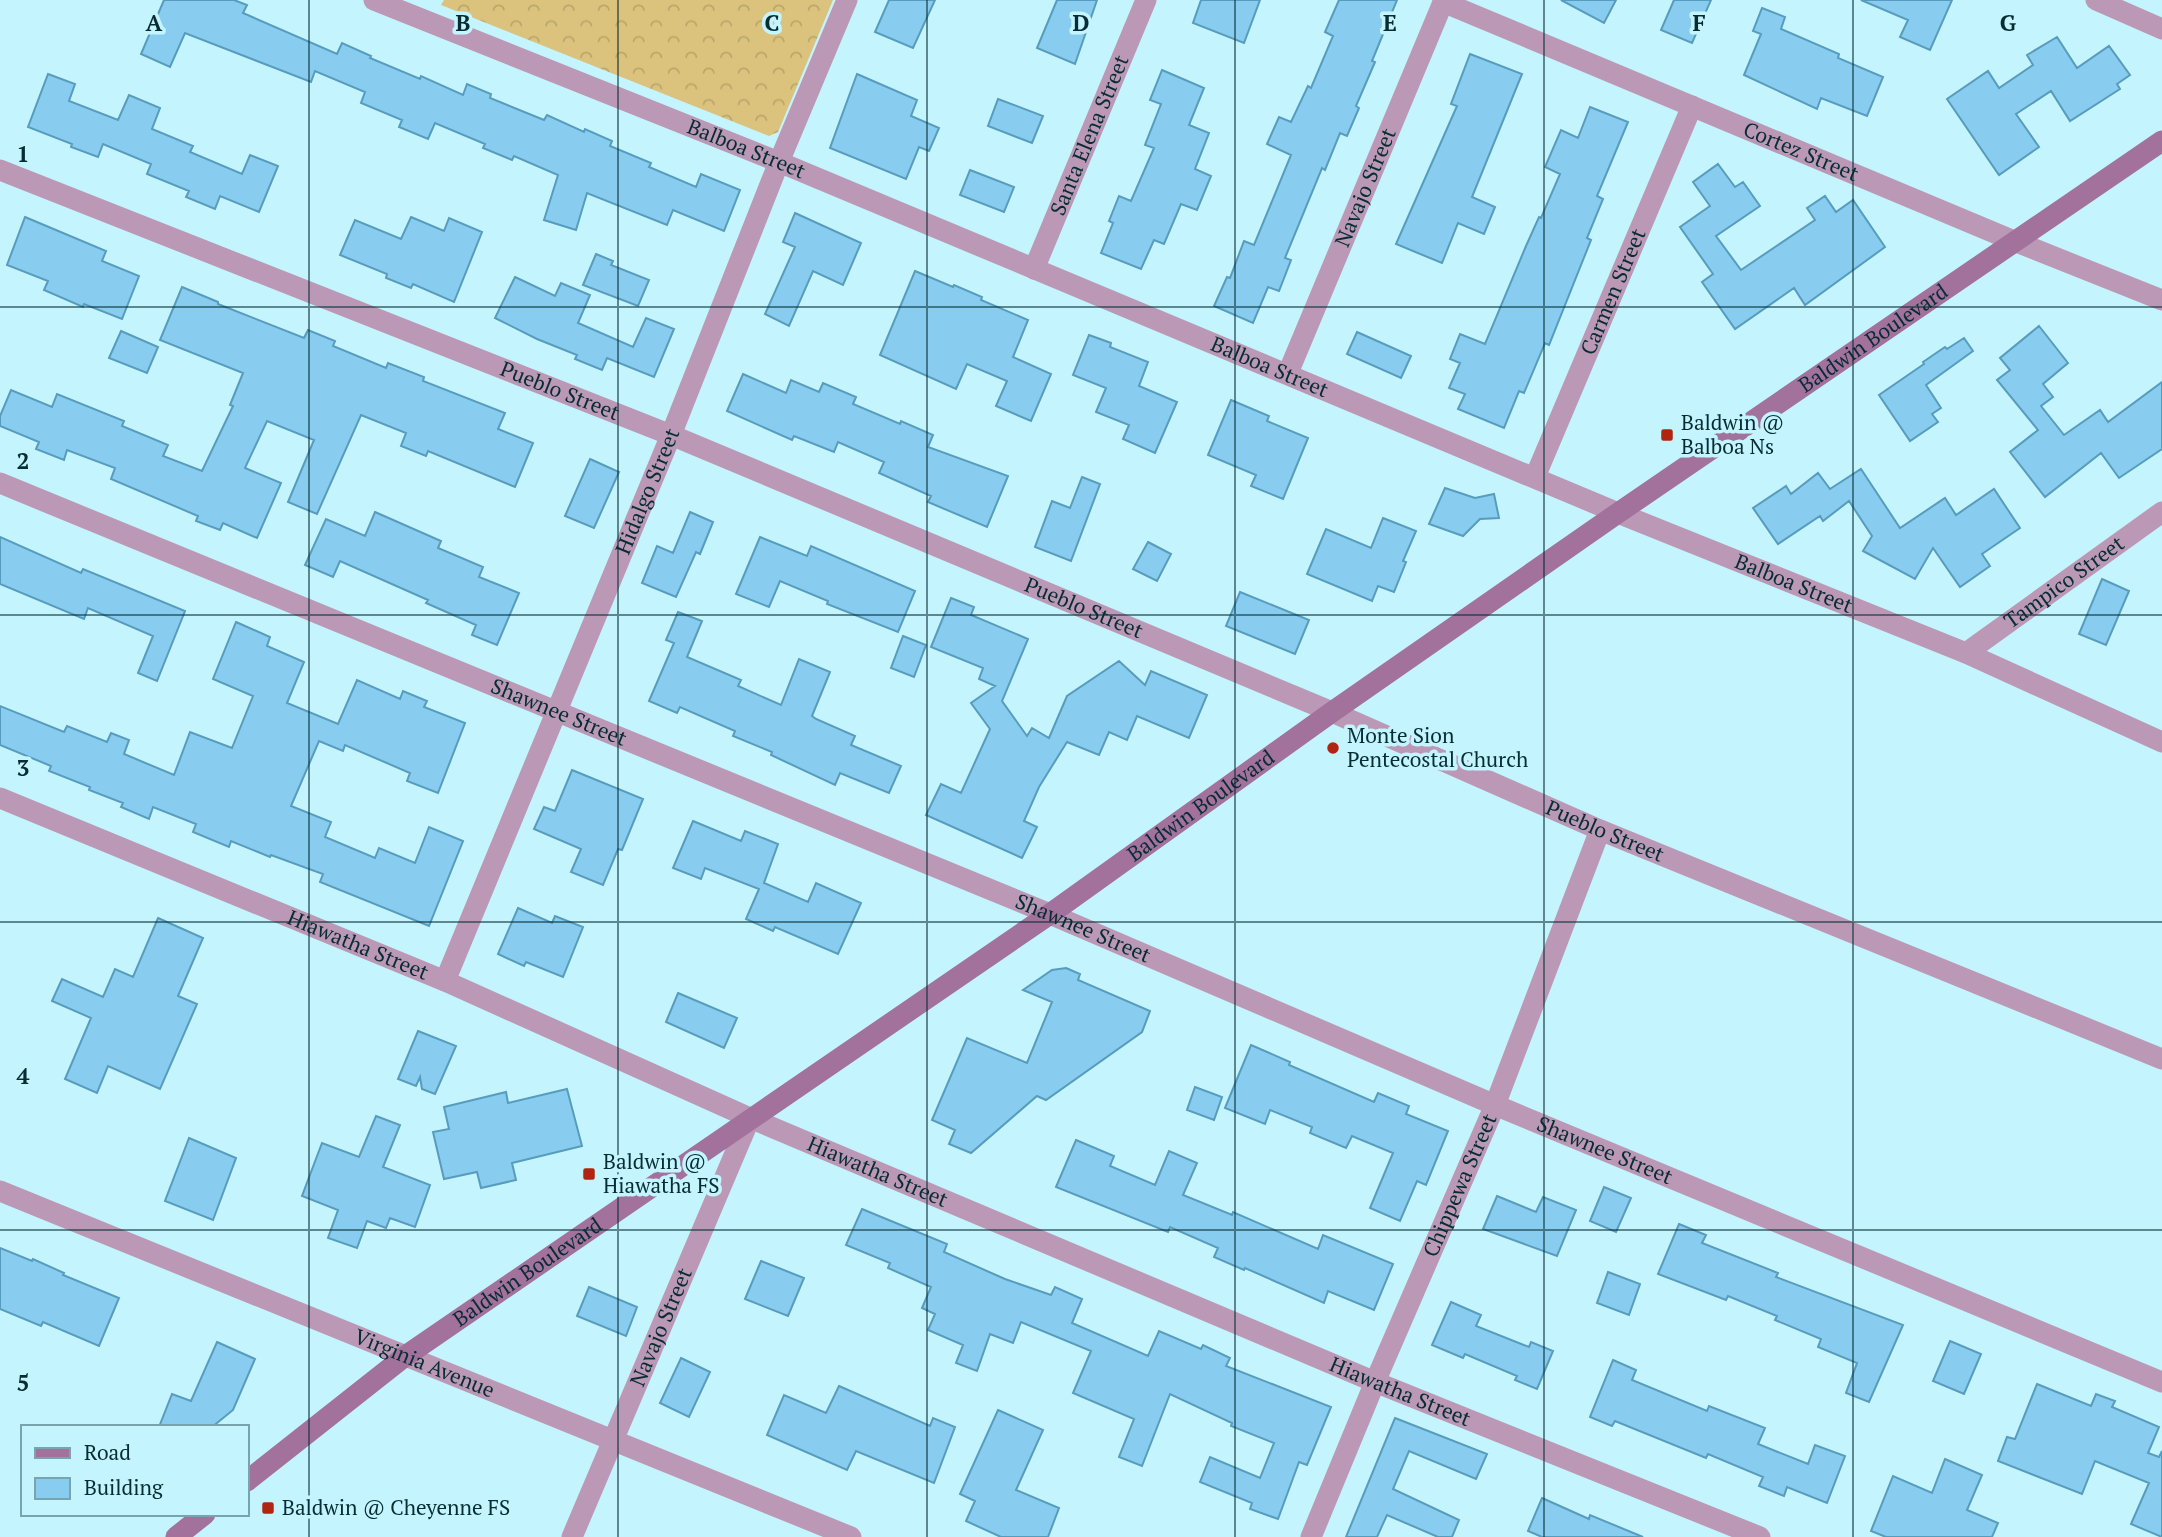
<svg xmlns="http://www.w3.org/2000/svg" width="2162" height="1537" font-family="'PT Serif',serif">
<style>
.forest{fill:url(#forest-crowns)}
.building{fill:#88cdef;stroke:#579cbd;stroke-width:2}
.lines{fill:none;stroke-linecap:round;stroke-linejoin:round}
.street{stroke:#bb99b6;stroke-width:21}
.secondary{stroke:#a2719c;stroke-width:21}
.grid{fill:none;stroke:#072d33;stroke-width:2;stroke-opacity:0.55}
.poi-dot{fill:#b12411;stroke:#c4f4fe;stroke-width:2.5}
.labels{text-anchor:middle;stroke-width:7;stroke-linejoin:round;paint-order:stroke}
.street-label{font-size:21px;fill:#072d33;stroke:#c4f4fe}
.poi-label{font-size:21px;fill:#072d33;stroke:#c4f4fe;text-anchor:start}
.grid-label{font-size:23px;text-anchor:middle;font-weight:bold;fill:#072d33;stroke:#c4f4fe;stroke-width:7;stroke-linejoin:round;paint-order:stroke}
</style>
<defs>
<pattern id="forest-crowns" width="20" height="18" patternUnits="userSpaceOnUse" patternTransform="scale(1.75)"><rect width="20" height="18" fill="#dbc27d"/><path d="M2 6a3 3 0 1 1 6 0M12 15a3 3 0 1 1 6 0" fill="none" stroke="#baa76c"/></pattern>
</defs>
<rect width="100%" height="100%" fill="#c4f4fe"/>
<path class="forest" d="M 444,0 L 833,0 L 778,132 L 769,136 L 441,5 Z"/>
<path class="building" d="M 164,0 L 234,0 L 247,5 L 243,13 L 337,54 L 342,43 L 371,56 L 370,58 L 420,79 L 421,76 L 463,95 L 467,84 L 491,94 L 490,98 L 544,120 L 547,115 L 584,132 L 585,129 L 612,141 L 610,146 L 651,163 L 649,167 L 696,187 L 701,174 L 740,190 L 724,231 L 673,210 L 667,225 L 587,193 L 576,230 L 544,220 L 558,175 L 514,156 L 512,160 L 483,148 L 485,144 L 435,123 L 428,139 L 399,127 L 402,120 L 361,103 L 365,92 L 315,71 L 311,82 L 185,33 L 170,67 L 141,54 Z
M 889,0 L 935,0 L 913,48 L 875,32 Z
M 1057,0 L 1097,0 L 1075,64 L 1037,48 Z
M 1201,0 L 1260,0 L 1244,43 L 1193,23 Z
M 1339,0 L 1397,0 L 1372,61 L 1375,62 L 1356,106 L 1359,108 L 1347,136 L 1340,133 L 1325,170 L 1322,168 L 1285,258 L 1291,260 L 1279,291 L 1268,287 L 1253,323 L 1214,306 L 1227,277 L 1230,278 L 1244,241 L 1254,245 L 1291,155 L 1267,144 L 1279,117 L 1291,122 L 1308,86 L 1311,88 L 1333,36 L 1325,32 Z
M 1561,0 L 1616,0 L 1604,23 Z
M 1674,0 L 1711,0 L 1692,43 L 1661,30 Z
M 1861,0 L 1952,0 L 1930,50 L 1900,37 L 1908,20 Z
M 1762,8 L 1785,17 L 1781,29 L 1839,54 L 1838,58 L 1883,77 L 1867,116 L 1821,98 L 1817,109 L 1744,75 L 1761,34 L 1753,31 Z
M 2057,37 L 2077,68 L 2109,46 L 2130,75 L 2117,84 L 2120,89 L 2070,121 L 2051,91 L 2016,114 L 2039,147 L 1999,175 L 1947,99 L 1988,71 L 1999,88 L 2033,65 L 2027,55 Z
M 1470,54 L 1522,74 L 1472,197 L 1495,207 L 1484,234 L 1458,223 L 1442,263 L 1396,244 L 1457,106 L 1451,104 Z
M 1162,70 L 1204,88 L 1189,125 L 1209,133 L 1195,169 L 1211,176 L 1197,210 L 1181,204 L 1164,244 L 1154,240 L 1141,269 L 1101,253 L 1113,223 L 1109,221 L 1119,196 L 1131,201 L 1154,148 L 1145,145 L 1161,104 L 1150,100 Z
M 48,74 L 75,84 L 69,101 L 118,120 L 129,95 L 160,108 L 152,129 L 193,146 L 190,152 L 242,174 L 250,155 L 278,166 L 259,212 L 220,196 L 215,209 L 186,197 L 189,191 L 147,174 L 151,164 L 103,144 L 98,157 L 71,147 L 72,144 L 28,127 Z
M 857,74 L 917,100 L 911,116 L 939,128 L 929,151 L 919,147 L 906,179 L 830,148 Z
M 998,99 L 1043,116 L 1032,143 L 988,126 Z
M 1590,107 L 1628,122 L 1597,196 L 1603,199 L 1587,238 L 1591,240 L 1549,345 L 1545,343 L 1524,393 L 1519,391 L 1504,428 L 1458,409 L 1465,394 L 1449,388 L 1460,363 L 1450,359 L 1460,334 L 1485,344 L 1526,246 L 1539,217 L 1541,218 L 1560,174 L 1545,167 L 1561,130 L 1578,138 Z
M 1718,164 L 1735,187 L 1743,182 L 1760,206 L 1716,236 L 1741,270 L 1815,220 L 1807,208 L 1825,196 L 1836,212 L 1853,200 L 1885,247 L 1805,305 L 1794,288 L 1735,329 L 1702,282 L 1713,274 L 1680,227 L 1710,206 L 1693,182 Z
M 970,170 L 1014,187 L 1004,212 L 960,195 Z
M 795,213 L 861,243 L 843,285 L 813,271 L 789,326 L 765,314 L 795,247 L 783,242 Z
M 25,217 L 106,251 L 102,261 L 139,276 L 122,319 L 84,304 L 83,307 L 44,290 L 48,281 L 7,265 Z
M 411,217 L 444,231 L 449,218 L 482,232 L 454,302 L 413,284 L 411,288 L 386,278 L 387,274 L 340,255 L 355,220 L 401,239 Z
M 596,254 L 613,261 L 611,265 L 649,280 L 638,306 L 583,285 Z
M 915,271 L 953,287 L 954,285 L 982,297 L 981,300 L 1028,320 L 1013,357 L 1051,374 L 1031,421 L 996,406 L 1007,381 L 967,364 L 956,389 L 880,355 Z
M 515,277 L 555,296 L 561,283 L 590,295 L 578,323 L 633,347 L 646,318 L 674,329 L 654,377 L 607,358 L 602,370 L 575,359 L 577,355 L 537,339 L 495,318 Z
M 182,287 L 218,302 L 218,304 L 304,338 L 308,330 L 335,341 L 333,346 L 386,368 L 388,363 L 424,377 L 423,381 L 505,413 L 498,429 L 533,443 L 515,487 L 428,451 L 426,456 L 401,446 L 406,433 L 361,415 L 317,514 L 288,502 L 314,440 L 267,421 L 245,468 L 281,483 L 257,538 L 223,523 L 220,530 L 196,521 L 198,516 L 111,479 L 115,468 L 67,450 L 64,460 L 36,449 L 39,442 L 0,426 L 0,416 L 11,390 L 52,407 L 57,394 L 124,421 L 122,426 L 168,445 L 163,456 L 202,471 L 233,406 L 230,405 L 243,373 L 160,340 Z
M 2039,326 L 2068,363 L 2043,384 L 2053,397 L 2041,406 L 2064,435 L 2100,410 L 2108,422 L 2162,382 L 2162,449 L 2119,478 L 2101,453 L 2045,497 L 2010,452 L 2038,430 L 1997,380 L 2010,370 L 2000,358 Z
M 121,331 L 158,347 L 147,373 L 109,358 Z
M 1357,332 L 1411,356 L 1401,378 L 1347,354 Z
M 1089,335 L 1111,343 L 1110,347 L 1148,362 L 1139,386 L 1177,402 L 1155,453 L 1123,439 L 1129,425 L 1096,412 L 1106,388 L 1073,375 Z
M 1964,338 L 1973,351 L 1926,385 L 1941,408 L 1932,414 L 1938,422 L 1910,441 L 1879,395 L 1924,364 L 1923,362 L 1945,347 L 1947,349 Z
M 743,374 L 786,393 L 791,380 L 819,392 L 823,383 L 856,397 L 853,404 L 900,424 L 901,421 L 933,435 L 928,447 L 1008,476 L 987,527 L 928,502 L 931,496 L 879,473 L 884,462 L 838,442 L 834,452 L 794,436 L 792,440 L 727,411 Z
M 1231,400 L 1269,416 L 1267,421 L 1308,438 L 1283,499 L 1251,486 L 1256,475 L 1208,455 Z
M 590,459 L 619,472 L 594,528 L 565,516 Z
M 1861,469 L 1900,528 L 1945,498 L 1956,515 L 1994,489 L 2020,528 L 1982,554 L 1990,566 L 1960,587 L 1933,548 L 1915,579 L 1863,551 L 1872,536 L 1849,501 L 1823,521 L 1820,516 L 1778,544 L 1753,508 L 1786,486 L 1791,494 L 1818,473 L 1830,489 Z
M 1082,477 L 1100,484 L 1071,561 L 1035,547 L 1052,501 L 1070,508 Z
M 1445,488 L 1475,498 L 1494,494 L 1499,518 L 1480,519 L 1463,536 L 1429,524 Z
M 375,512 L 441,541 L 438,548 L 483,567 L 479,577 L 519,593 L 497,645 L 472,635 L 476,625 L 426,603 L 428,600 L 340,561 L 333,577 L 305,565 L 326,519 L 365,536 Z
M 690,512 L 713,522 L 700,554 L 696,552 L 676,597 L 642,583 L 657,546 L 673,553 Z
M 1383,518 L 1416,531 L 1403,561 L 1406,562 L 1394,592 L 1378,586 L 1372,601 L 1307,574 L 1326,529 L 1371,548 Z
M 0,537 L 81,573 L 83,569 L 185,611 L 157,681 L 138,673 L 153,636 L 88,608 L 84,619 L 0,584 Z
M 760,537 L 807,556 L 811,546 L 915,591 L 898,632 L 827,604 L 828,601 L 780,581 L 769,607 L 736,594 Z
M 1148,542 L 1171,554 L 1157,581 L 1133,569 Z
M 2102,579 L 2129,591 L 2106,645 L 2079,634 Z
M 1240,592 L 1309,620 L 1295,654 L 1226,626 Z
M 951,598 L 974,607 L 971,615 L 1028,639 L 1002,701 L 1027,736 L 1032,728 L 1049,738 L 1067,696 L 1119,661 L 1145,685 L 1151,671 L 1207,695 L 1189,738 L 1137,716 L 1127,740 L 1109,732 L 1099,755 L 1067,742 L 1039,787 L 1024,821 L 1037,827 L 1022,858 L 926,815 L 941,784 L 961,793 L 990,729 L 971,703 L 995,686 L 979,679 L 983,668 L 931,647 Z
M 678,612 L 702,621 L 687,657 L 741,680 L 738,686 L 781,705 L 799,659 L 830,672 L 812,716 L 816,719 L 855,736 L 851,745 L 901,766 L 889,793 L 840,773 L 835,785 L 771,755 L 772,752 L 733,736 L 735,731 L 680,707 L 677,713 L 649,701 L 674,643 L 666,640 Z
M 236,622 L 270,637 L 267,646 L 304,662 L 287,703 L 338,724 L 357,680 L 400,699 L 403,691 L 427,701 L 424,707 L 465,723 L 438,793 L 407,781 L 410,773 L 345,745 L 343,751 L 319,741 L 291,806 L 331,822 L 325,837 L 375,858 L 379,848 L 415,863 L 429,827 L 463,841 L 429,926 L 320,882 L 323,874 L 271,855 L 270,857 L 231,841 L 229,847 L 193,832 L 196,824 L 153,807 L 149,819 L 121,807 L 123,803 L 89,790 L 90,787 L 49,771 L 51,766 L 0,745 L 0,706 L 64,732 L 67,726 L 107,742 L 111,733 L 129,740 L 124,754 L 174,775 L 190,732 L 232,748 L 253,696 L 213,679 Z
M 903,636 L 926,645 L 914,677 L 891,668 Z
M 572,770 L 643,799 L 622,850 L 618,849 L 603,885 L 571,872 L 581,849 L 534,829 L 544,807 L 555,811 Z
M 693,821 L 741,841 L 745,831 L 778,844 L 764,883 L 808,902 L 816,883 L 861,903 L 838,954 L 775,927 L 773,931 L 746,919 L 759,889 L 705,868 L 701,879 L 673,868 Z
M 518,908 L 552,923 L 555,916 L 583,927 L 563,977 L 526,962 L 524,966 L 498,954 Z
M 158,918 L 203,938 L 178,996 L 197,1004 L 160,1089 L 108,1066 L 97,1093 L 65,1079 L 91,1018 L 52,1001 L 62,979 L 103,997 L 115,969 L 133,977 Z
M 1066,968 L 1080,974 L 1078,980 L 1150,1011 L 1142,1032 L 1046,1100 L 1037,1096 L 971,1153 L 949,1144 L 955,1130 L 932,1120 L 967,1038 L 1027,1063 L 1052,1002 L 1023,990 L 1052,970 Z
M 678,993 L 737,1018 L 724,1048 L 666,1022 Z
M 418,1031 L 456,1046 L 435,1094 L 422,1089 L 420,1077 L 416,1086 L 398,1079 Z
M 1251,1045 L 1290,1062 L 1289,1065 L 1374,1102 L 1378,1093 L 1409,1106 L 1406,1114 L 1448,1131 L 1426,1185 L 1417,1181 L 1400,1221 L 1370,1208 L 1393,1153 L 1352,1136 L 1346,1148 L 1310,1133 L 1312,1127 L 1270,1110 L 1265,1124 L 1225,1108 Z
M 1195,1087 L 1222,1097 L 1214,1120 L 1187,1110 Z
M 567,1089 L 582,1146 L 512,1163 L 516,1180 L 481,1188 L 477,1172 L 444,1179 L 433,1132 L 449,1129 L 444,1107 L 506,1092 L 508,1103 Z
M 376,1116 L 400,1125 L 383,1167 L 430,1185 L 415,1227 L 390,1218 L 386,1228 L 367,1221 L 357,1248 L 328,1238 L 338,1210 L 302,1196 L 322,1143 L 359,1157 Z
M 189,1138 L 236,1158 L 213,1220 L 165,1201 Z
M 1076,1140 L 1114,1156 L 1110,1166 L 1155,1185 L 1169,1151 L 1197,1163 L 1183,1195 L 1232,1215 L 1233,1212 L 1318,1249 L 1323,1235 L 1393,1264 L 1374,1310 L 1328,1291 L 1324,1303 L 1245,1268 L 1244,1270 L 1214,1257 L 1218,1248 L 1170,1227 L 1168,1232 L 1056,1187 Z
M 1604,1187 L 1631,1198 L 1616,1232 L 1590,1221 Z
M 1497,1196 L 1536,1212 L 1543,1197 L 1576,1210 L 1557,1256 L 1483,1229 Z
M 862,1209 L 947,1244 L 944,1252 L 1005,1279 L 1051,1295 L 1055,1287 L 1082,1299 L 1072,1323 L 1148,1356 L 1159,1331 L 1201,1349 L 1203,1345 L 1230,1358 L 1226,1366 L 1331,1407 L 1307,1465 L 1299,1462 L 1278,1519 L 1250,1509 L 1252,1503 L 1200,1482 L 1210,1457 L 1260,1478 L 1274,1443 L 1231,1426 L 1232,1423 L 1170,1394 L 1142,1466 L 1119,1457 L 1134,1419 L 1073,1393 L 1091,1351 L 1021,1322 L 1013,1343 L 990,1334 L 977,1371 L 956,1363 L 963,1345 L 928,1330 L 935,1314 L 922,1308 L 931,1287 L 888,1268 L 890,1263 L 846,1245 Z
M 1679,1224 L 1706,1235 L 1702,1243 L 1778,1273 L 1776,1277 L 1903,1325 L 1869,1402 L 1846,1393 L 1857,1363 L 1818,1347 L 1821,1339 L 1775,1320 L 1777,1316 L 1728,1296 L 1726,1300 L 1658,1274 Z
M 0,1248 L 32,1261 L 33,1259 L 64,1273 L 63,1275 L 119,1298 L 99,1346 L 43,1322 L 41,1326 L 0,1309 Z
M 761,1261 L 804,1278 L 788,1316 L 745,1299 Z
M 1608,1272 L 1640,1284 L 1629,1315 L 1597,1303 Z
M 589,1287 L 637,1307 L 626,1336 L 577,1316 Z
M 1451,1302 L 1481,1315 L 1476,1326 L 1529,1347 L 1531,1342 L 1553,1351 L 1537,1389 L 1515,1380 L 1517,1376 L 1465,1354 L 1463,1358 L 1432,1345 Z
M 1950,1341 L 1981,1354 L 1964,1394 L 1933,1381 Z
M 217,1342 L 255,1359 L 233,1410 L 212,1427 L 159,1427 L 172,1394 L 191,1401 Z
M 681,1358 L 710,1372 L 689,1417 L 660,1403 Z
M 1613,1360 L 1636,1370 L 1632,1380 L 1707,1411 L 1709,1406 L 1765,1428 L 1758,1444 L 1808,1464 L 1815,1445 L 1845,1456 L 1827,1503 L 1787,1487 L 1784,1496 L 1759,1486 L 1763,1477 L 1708,1454 L 1706,1458 L 1615,1421 L 1612,1426 L 1590,1417 Z
M 2037,1384 L 2091,1406 L 2096,1394 L 2115,1401 L 2112,1407 L 2159,1427 L 2148,1453 L 2159,1457 L 2162,1451 L 2162,1537 L 2131,1524 L 2149,1483 L 2095,1461 L 2082,1494 L 1998,1461 L 2007,1437 L 2015,1439 Z
M 839,1386 L 930,1426 L 933,1418 L 955,1427 L 934,1483 L 856,1451 L 847,1470 L 767,1435 L 784,1395 L 826,1413 Z
M 998,1410 L 1043,1430 L 1016,1490 L 1059,1508 L 1048,1537 L 1001,1537 L 966,1521 L 975,1501 L 960,1494 Z
M 1395,1418 L 1487,1454 L 1476,1479 L 1409,1451 L 1393,1489 L 1459,1520 L 1452,1537 L 1438,1537 L 1387,1515 L 1377,1537 L 1346,1537 Z
M 1945,1459 L 1982,1475 L 1967,1510 L 1998,1523 L 1992,1537 L 1886,1537 L 1871,1531 L 1893,1476 L 1932,1493 Z
M 1542,1498 L 1589,1519 L 1590,1515 L 1643,1537 L 1542,1537 L 1528,1531 Z"/>
<g class="lines">
<g class="street">
<path id="s1" d="M 374,0 L 779,162 L 1618,513 L 1966,653 L 2162,742"/>
<path d="M 2096,0 L 2162,29"/>
<path id="s2" d="M 1443,2 L 2014,241 L 2162,300"/>
<path id="s3" d="M 0,170 L 671,435 L 1332,712 L 1600,830 L 2162,1059"/>
<path id="s4" d="M 1034,269 L 1146,0"/>
<path id="s5" d="M 1288,373 L 1444,0"/>
<path id="s6" d="M 1535,477 L 1692,106"/>
<path id="s7" d="M 0,483 L 1050,914 L 1495,1105 L 2162,1382"/>
<path id="s8" d="M 1966,653 L 2162,512"/>
<path id="s9" d="M 0,798 L 445,981 L 750,1118 L 1375,1382 L 1760,1537"/>
<path id="s10" d="M 445,981 L 671,435 L 779,162 L 847,0"/>
<path id="s11" d="M 0,1191 L 851,1537"/>
<path id="s12" d="M 572,1537 L 750,1118"/>
<path id="s13" d="M 1311,1537 L 1375,1382 L 1495,1105 L 1600,830"/>
</g>
<g class="secondary">
<path id="s14" d="M 247,1481 L 404,1357 L 1050,914 L 1332,712 L 1618,513 L 2162,141"/>
<path d="M 176,1537 L 205,1514"/>
</g>
</g>
<path class="grid" d="M 309,0 L 309,1537M 618,0 L 618,1537M 927,0 L 927,1537M 1235,0 L 1235,1537M 1544,0 L 1544,1537M 1853,0 L 1853,1537M 0,307 L 2162,307M 0,615 L 2162,615M 0,922 L 2162,922M 0,1230 L 2162,1230"/>
<g class="poi-dot">
<rect x="1660" y="428" width="14" height="14" rx="3.5"/>
<circle cx="1333" cy="748" r="7"/>
<rect x="582" y="1167" width="14" height="14" rx="3.5"/>
<rect x="261" y="1501" width="14" height="14" rx="3.5"/>
</g>
<g class="labels">
<g class="street-label">
<text dy="7" stroke="none"><textPath href="#s4" startOffset="145">Santa Elena Street</textPath></text>
<text dy="7" stroke="none"><textPath href="#s1" startOffset="401">Balboa Street</textPath></text>
<text dy="7" stroke="none"><textPath href="#s2" startOffset="388">Cortez Street</textPath></text>
<text dy="7" stroke="none"><textPath href="#s5" startOffset="201">Navajo Street</textPath></text>
<text dy="7" stroke="none"><textPath href="#s6" startOffset="201">Carmen Street</textPath></text>
<text dy="7" stroke="none"><textPath href="#s14" startOffset="1988">Baldwin Boulevard</textPath></text>
<text dy="7" stroke="none"><textPath href="#s1" startOffset="968">Balboa Street</textPath></text>
<text dy="7" stroke="none"><textPath href="#s3" startOffset="602">Pueblo Street</textPath></text>
<text dy="7" stroke="none"><textPath href="#s10" startOffset="530">Hidalgo Street</textPath></text>
<text dy="7" stroke="none"><textPath href="#s8" startOffset="121">Tampico Street</textPath></text>
<text dy="7" stroke="none"><textPath href="#s1" startOffset="1535">Balboa Street</textPath></text>
<text dy="7" stroke="none"><textPath href="#s3" startOffset="1169">Pueblo Street</textPath></text>
<text dy="7" stroke="none"><textPath href="#s7" startOffset="604">Shawnee Street</textPath></text>
<text dy="7" stroke="none"><textPath href="#s14" startOffset="1169">Baldwin Boulevard</textPath></text>
<text dy="7" stroke="none"><textPath href="#s3" startOffset="1736">Pueblo Street</textPath></text>
<text dy="7" stroke="none"><textPath href="#s7" startOffset="1171">Shawnee Street</textPath></text>
<text dy="7" stroke="none"><textPath href="#s9" startOffset="387">Hiawatha Street</textPath></text>
<text dy="7" stroke="none"><textPath href="#s7" startOffset="1738">Shawnee Street</textPath></text>
<text dy="7" stroke="none"><textPath href="#s9" startOffset="954">Hiawatha Street</textPath></text>
<text dy="7" stroke="none"><textPath href="#s13" startOffset="382">Chippewa Street</textPath></text>
<text dy="7" stroke="none"><textPath href="#s14" startOffset="350">Baldwin Boulevard</textPath></text>
<text dy="7" stroke="none"><textPath href="#s12" startOffset="228">Navajo Street</textPath></text>
<text dy="7" stroke="none"><textPath href="#s11" startOffset="458">Virginia Avenue</textPath></text>
<text dy="7" stroke="none"><textPath href="#s9" startOffset="1521">Hiawatha Street</textPath></text>
</g>
<g class="poi-label">
<text x="1681" y="430">Baldwin @<tspan x="1681" dy="24">Balboa Ns</tspan></text>
<text x="1347" y="743">Monte Sion<tspan x="1347" dy="24">Pentecostal Church</tspan></text>
<text x="603" y="1169">Baldwin @<tspan x="603" dy="24">Hiawatha FS</tspan></text>
<text x="282" y="1515">Baldwin @ Cheyenne FS</text>
</g>
</g>
<g class="grid-label">
<text x="154" y="31">A</text>
<text x="463" y="31">B</text>
<text x="772" y="31">C</text>
<text x="1081" y="31">D</text>
<text x="1390" y="31">E</text>
<text x="1699" y="31">F</text>
<text x="2008" y="31">G</text>
<text x="23" y="162">1</text>
<text x="23" y="469">2</text>
<text x="23" y="776">3</text>
<text x="23" y="1084">4</text>
<text x="23" y="1391">5</text>
</g>
<rect x="21" y="1425" width="228" height="91" fill="#c4f4fe" stroke="#78a4ad" stroke-width="2"/>
<rect x="35" y="1448" width="35" height="10" fill="#a2719c" stroke="#78a4ad" stroke-width="2"/>
<text x="84" y="1460" font-size="21" fill="#072d33">Road</text>
<rect x="35" y="1478" width="35" height="21" fill="#88cdef" stroke="#78a4ad" stroke-width="2"/>
<text x="84" y="1495" font-size="21" fill="#072d33">Building</text>
</svg>
